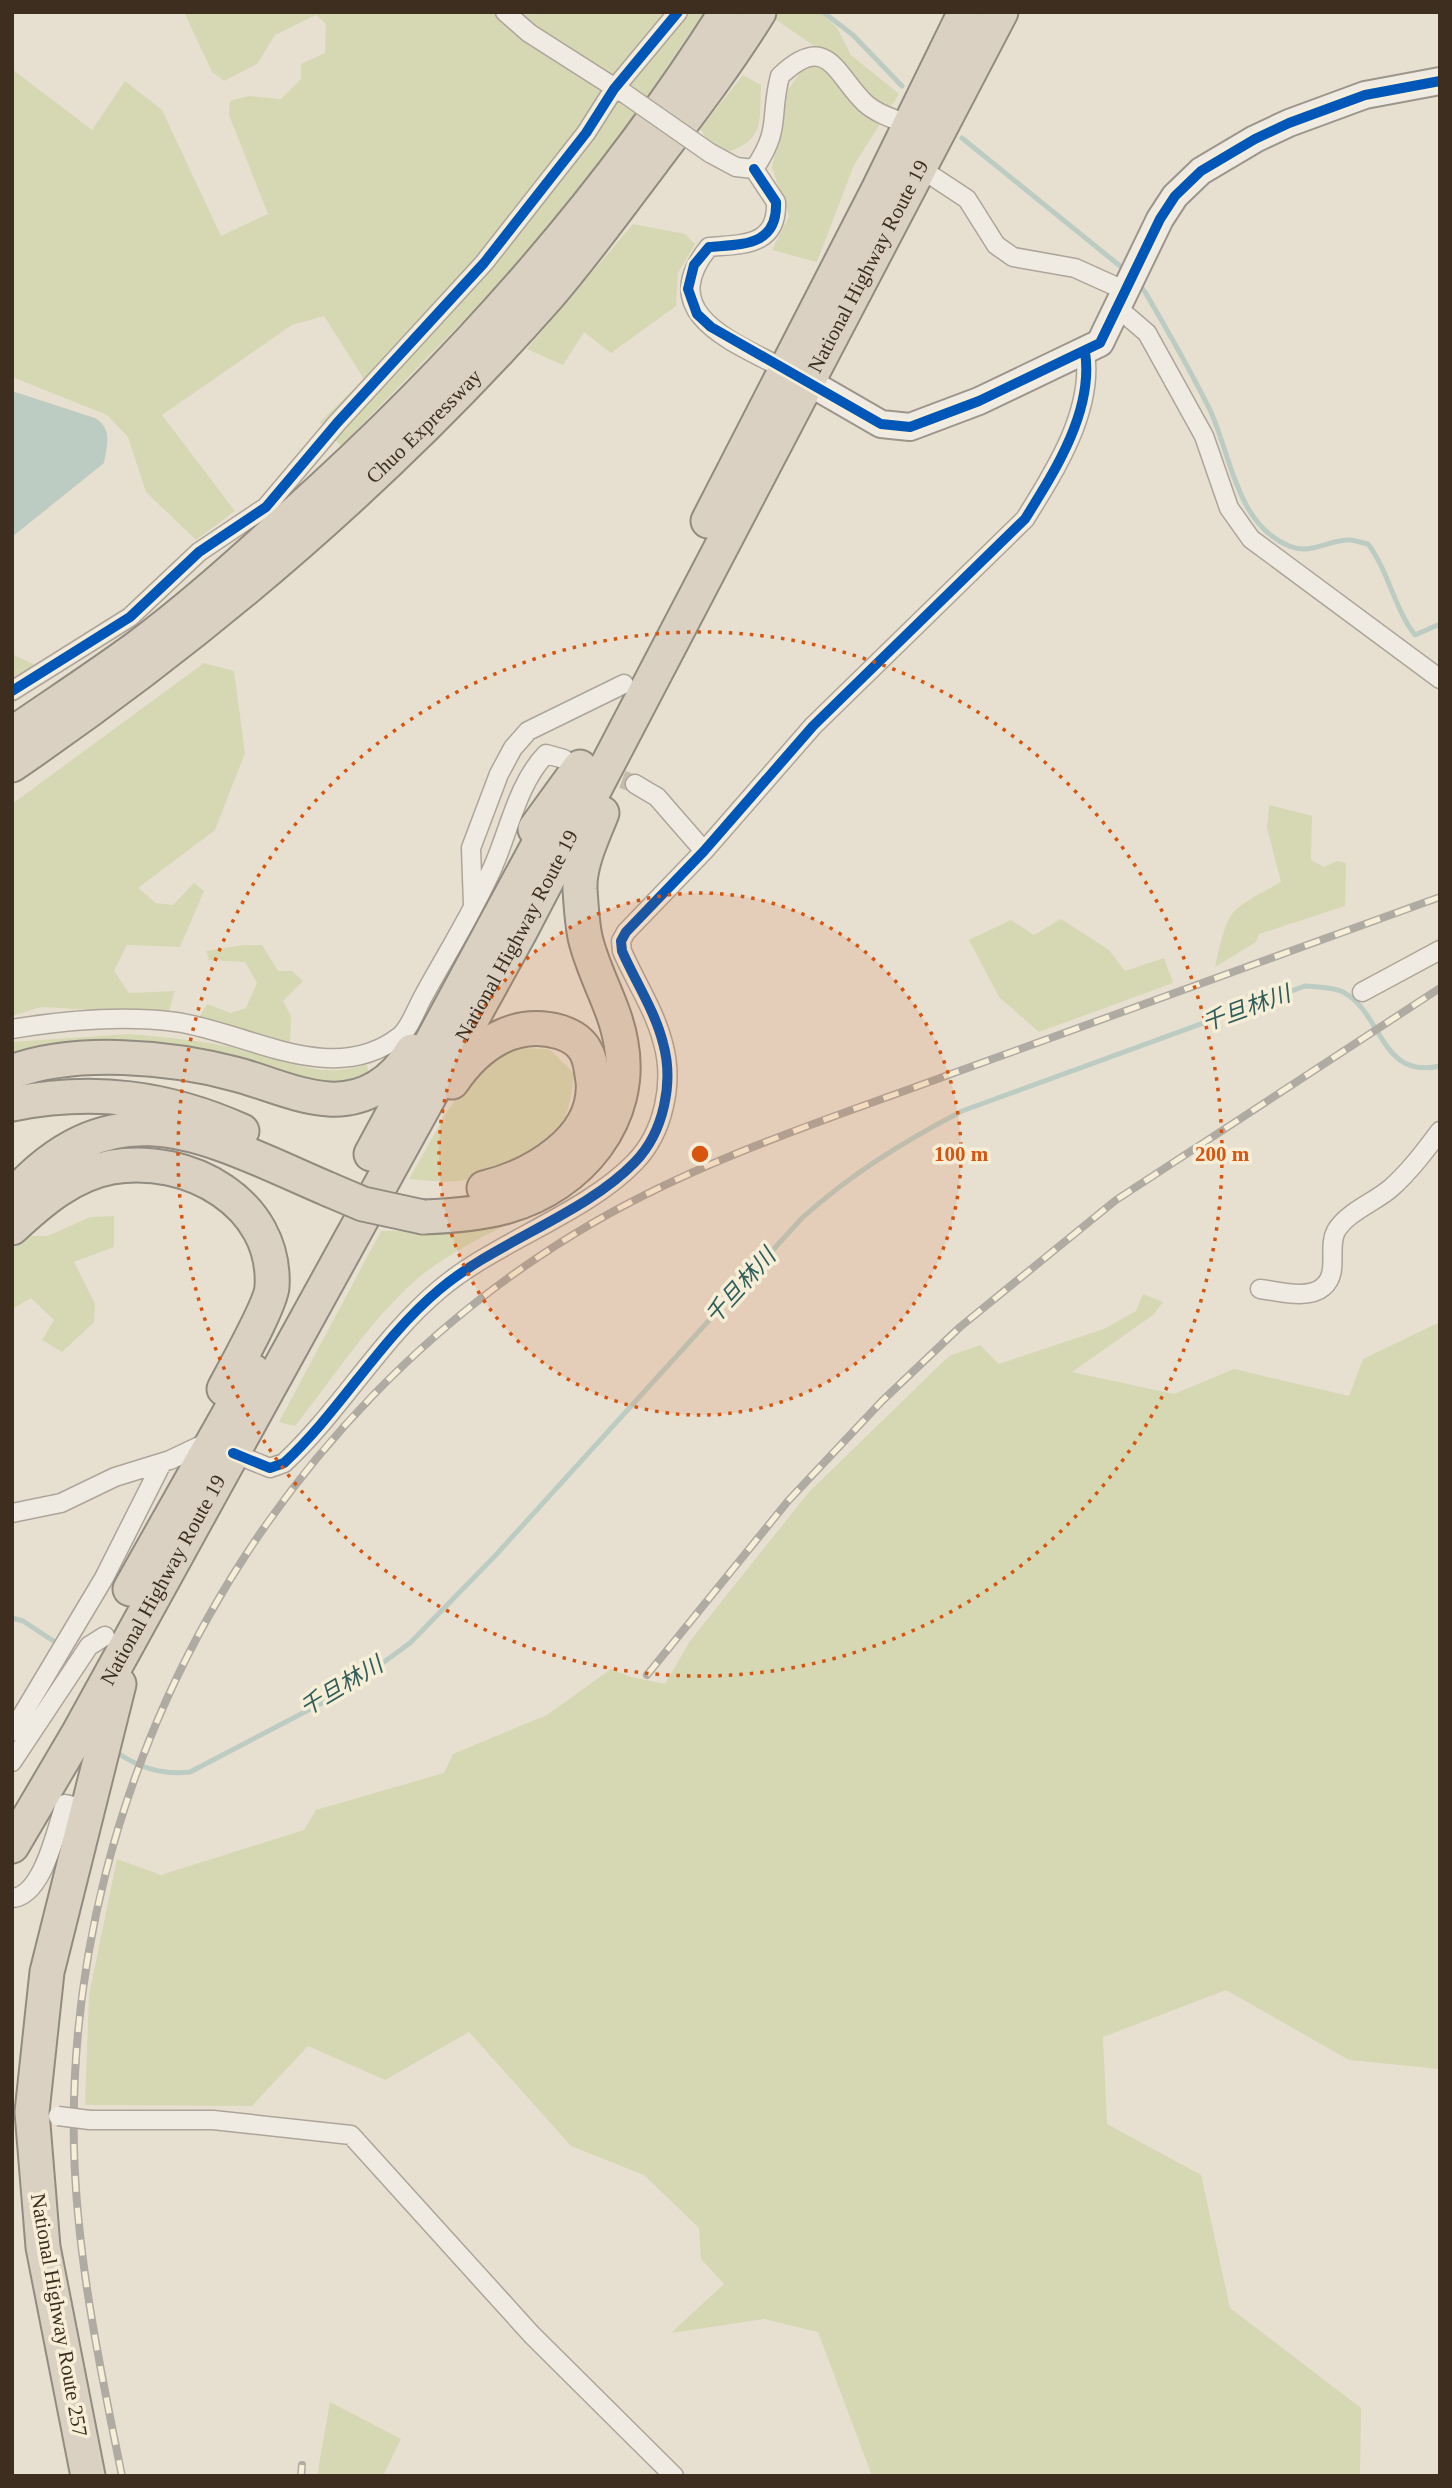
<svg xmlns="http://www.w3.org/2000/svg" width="1452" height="2488" font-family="'Times New Roman','Noto Sans JP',serif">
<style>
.green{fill:#d6d7b3}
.water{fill:#bcccc2}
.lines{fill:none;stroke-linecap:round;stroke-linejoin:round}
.stream{stroke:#bcccc2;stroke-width:5}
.street-tunnel{stroke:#c5bcae;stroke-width:18;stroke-dasharray:18 9;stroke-linecap:butt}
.street-casing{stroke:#ada599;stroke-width:21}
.secondary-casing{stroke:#9c958a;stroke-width:30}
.highway-casing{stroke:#928b80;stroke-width:37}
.street{stroke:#efebe3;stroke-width:18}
.secondary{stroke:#efebe3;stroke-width:26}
.highway{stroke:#dad1c2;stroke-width:33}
.rail-casing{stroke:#afaaa2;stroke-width:8}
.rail{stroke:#f7eed8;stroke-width:5;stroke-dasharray:16;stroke-linecap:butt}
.street-bridge-casing{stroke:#ada599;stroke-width:21;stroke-linecap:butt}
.highway-bridge-casing{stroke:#928b80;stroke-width:37;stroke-linecap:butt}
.street-bridge{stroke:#efebe3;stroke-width:18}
.highway-bridge{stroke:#dad1c2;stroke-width:33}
.cycleway-casing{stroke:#f7eed8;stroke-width:15}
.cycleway{stroke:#0057b8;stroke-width:10}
.ring{fill:none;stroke:#d7550e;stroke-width:3.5;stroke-dasharray:3.5 7}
.labels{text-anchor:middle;stroke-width:7;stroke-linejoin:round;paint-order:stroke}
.street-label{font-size:21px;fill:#3d2e20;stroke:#f7eed8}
.water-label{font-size:23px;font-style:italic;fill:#2f5d5a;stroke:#f7eed8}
.centre{fill:#d7550e;stroke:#f7eed8;stroke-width:3.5}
.ring-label{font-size:21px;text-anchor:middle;font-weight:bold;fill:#d7550e;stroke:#f7eed8;stroke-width:7;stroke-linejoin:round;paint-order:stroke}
</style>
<rect width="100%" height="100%" fill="#e7e0d1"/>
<path class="green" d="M 184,12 L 497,12 L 499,15 L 704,12 L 618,139 L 504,279 L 341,446 L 320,422 L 364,379 L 324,316 L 292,325 L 162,415 L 235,511 L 196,540 L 146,492 L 128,437 L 107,415 L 12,377 L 12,69 L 92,130 L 125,81 L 162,110 L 221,236 L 268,214 L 229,115 L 230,101 L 248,96 L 281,99 L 301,79 L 301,64 L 325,53 L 326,24 L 316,15 L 275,35 L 257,64 L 224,81 L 212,72 Z
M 779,12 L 820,12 L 837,28 L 851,55 L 899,94 L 854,165 L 817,262 L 772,250 L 789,216 L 772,168 L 788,90 L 817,48 L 775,19 Z
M 743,75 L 761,85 C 759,119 766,139 728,152 L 710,143 L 700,129 Z
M 633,224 L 685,234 L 695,244 L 678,273 L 676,306 L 611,353 L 584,332 L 563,365 L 527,349 Z
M 12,654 L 39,667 L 12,681 Z
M 204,663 L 234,671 L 245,753 L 215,830 L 138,888 L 156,903 L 173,905 L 194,883 L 204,891 L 180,947 L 127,945 L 114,971 L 129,993 L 175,991 L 168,1014 L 41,1007 L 12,1016 L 12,804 Z
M 1269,805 L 1312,816 L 1311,860 L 1324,867 L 1337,861 L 1346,863 L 1345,906 L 1259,934 L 1256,942 L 1215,967 C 1230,905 1226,913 1281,882 L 1267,828 Z
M 1061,919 L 1109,950 L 1125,971 L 1164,958 L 1173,983 L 1039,1032 L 999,997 L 969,940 L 1011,920 L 1034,935 Z
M 244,945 L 262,945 L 278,971 L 292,971 L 303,981 L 283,1001 L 291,1016 L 290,1042 L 197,1021 L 207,1004 L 231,1013 L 246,1008 L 257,983 L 245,962 L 209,960 L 206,951 Z
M 129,1034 C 167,1037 204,1041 241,1049 C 284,1059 322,1081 366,1064 L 370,1075 L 336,1084 L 12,1067 L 12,1042 Z
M 516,1048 L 549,1049 L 574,1073 C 572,1092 570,1114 558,1130 C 538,1157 491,1177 458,1181 C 443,1183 425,1180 409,1179 L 448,1110 L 479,1069 Z
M 530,1213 C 494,1231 455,1249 423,1274 C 373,1315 335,1376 295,1426 L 279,1422 L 381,1231 L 437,1231 Z
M 114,1216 L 114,1247 L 74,1262 L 95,1304 L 94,1322 L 62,1352 L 42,1340 L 54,1320 L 31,1298 L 12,1309 L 12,1249 L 27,1236 L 48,1236 L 90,1217 Z
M 1143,1294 L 1163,1302 L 1153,1315 L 1072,1372 L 1174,1394 L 1234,1369 L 1349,1396 L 1363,1359 L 1440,1322 L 1440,2069 L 1349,2060 L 1226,1990 L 1103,2037 L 1107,2124 L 1201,2175 L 1230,2308 L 1361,2408 L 1360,2476 L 872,2476 L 818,2332 L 764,2319 L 671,2333 L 724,2284 L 701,2259 L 699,2228 L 644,2175 L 571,2146 L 469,2032 L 385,2080 L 308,2046 L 252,2106 L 85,2105 L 89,1995 L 117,1859 L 161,1875 L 304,1830 L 316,1810 L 444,1773 L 453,1754 L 547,1715 L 611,1669 L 631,1677 L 665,1684 L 690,1641 L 809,1492 L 949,1356 L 980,1345 L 999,1364 L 1104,1329 L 1136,1311 Z
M 330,2402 L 401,2439 L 383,2476 L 317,2476 Z"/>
<path class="water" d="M 12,391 L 95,418 C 113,429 107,445 104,463 L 12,537 Z"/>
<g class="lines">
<path class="stream" d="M 823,12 L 853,35 L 902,86
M 962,138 L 1125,270
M 1137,282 L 1145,292 C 1168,331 1190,370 1210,410 C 1231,455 1236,524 1289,546 C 1311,555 1326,541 1347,540 C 1353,539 1361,543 1368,544 C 1389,572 1394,608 1415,635 L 1440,624
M 12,1618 L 23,1621 L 55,1642
M 116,1752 C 140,1768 161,1775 190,1772 L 343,1692 L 410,1643 L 494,1557 L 802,1218 C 851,1174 903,1142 962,1111 L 1305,986 C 1317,987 1333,987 1343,992 C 1383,1013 1380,1080 1440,1066"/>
<path class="street-tunnel" d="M 597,770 L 635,784"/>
<g class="street-casing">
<path id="street" d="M 505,12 L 529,33 L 623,93
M 710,153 L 736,167 L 754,169 C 782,128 769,118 780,76 C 828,30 836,76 865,103 C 877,114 894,119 910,125
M 920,168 L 967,199 L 996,245 L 1013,257 L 1075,268 L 1126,291
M 754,169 L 776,202 C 778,247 741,244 709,247 C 654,314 734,342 784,369
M 1119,309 L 1147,333 L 1204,436 L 1229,508 L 1251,539 L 1440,679
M 12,691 L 130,617 L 199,552 L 266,507 L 337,423 L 484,263 L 586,133 L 614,89 L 678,12
M 635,784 L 657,797 L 704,851
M 473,905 L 471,848 L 499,774 L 513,748 L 528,731 L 624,684
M 1362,992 L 1440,950
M 12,1029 C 66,1020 122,1015 176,1022 C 248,1032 332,1089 400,1036 C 410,1028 417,1007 424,995 C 447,953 473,912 492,869 C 509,832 517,784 546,754 L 564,759
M 1260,1289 C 1278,1291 1308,1300 1323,1287 C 1340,1273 1327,1248 1336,1231 C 1347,1212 1375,1202 1391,1188 C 1410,1171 1425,1151 1440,1131
M 233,1453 L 270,1468 L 284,1463 C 341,1410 380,1339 440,1289 C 497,1241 585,1214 635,1162 C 664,1132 674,1082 663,1043 C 655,1011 635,981 622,951 L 621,941 L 626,932 L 704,851 L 813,726 L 1025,519 C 1055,471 1094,410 1085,352
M 12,1513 L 61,1503 L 115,1477 L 170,1460 L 206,1443
M 12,1732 L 104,1578 L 162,1463
M 12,1762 L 89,1646 L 105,1636
M 12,1898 C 43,1896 56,1830 65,1804 L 86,1809
M 90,2120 L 213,2120 L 351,2135 L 532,2335 L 674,2476"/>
</g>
<g class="secondary-casing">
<path id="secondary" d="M 791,372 L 881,424 L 910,427 L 979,401 L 1100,343 L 1160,219 L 1175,196 L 1201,171 L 1255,139 L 1289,123 L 1365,95 L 1440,81"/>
</g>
<g class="highway-casing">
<g id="highway">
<path d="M 708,521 L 878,190 L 965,12"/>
<path d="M 12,734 C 54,705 97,677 138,647 C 192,607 242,561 292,516 C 457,368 607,200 726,12"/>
<path id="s1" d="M 12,765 C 209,630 390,475 548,296 C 585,253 619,206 653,161 C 690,112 727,64 759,12"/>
<path d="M 535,829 L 580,767"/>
<path d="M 12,1072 C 76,1048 171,1057 235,1074 C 266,1082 297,1097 329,1099 C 365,1101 394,1082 412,1051"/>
<path d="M 452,1082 C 477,1045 514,1019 560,1032 C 569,1035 580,1041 585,1050 C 591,1059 591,1070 593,1081 C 598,1139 533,1176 484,1188"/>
<path d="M 12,1104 C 94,1088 166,1097 242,1131"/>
<path d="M 371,1154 L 555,814"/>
<path d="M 12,1197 C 117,1079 211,1139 330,1190"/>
<path d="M 423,1217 C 452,1216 480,1214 508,1206 C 580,1185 635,1119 621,1043 C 615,1006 593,973 585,937 C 582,922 581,905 580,889 C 579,864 593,836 602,813"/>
<path d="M 12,1228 C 40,1202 72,1174 112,1167 C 188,1154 277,1203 272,1287 C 271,1304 234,1370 224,1389"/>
<path d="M 130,1589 L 253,1371"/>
<path id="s2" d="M 12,1846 L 78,1734 L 520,932 L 1001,12"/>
<path d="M 88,2476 L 43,2247 L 32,2112 L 47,1972 L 119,1684"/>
</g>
</g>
<use href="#street" class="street"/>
<use href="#secondary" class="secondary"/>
<use href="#highway" class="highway"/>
<g class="rail-casing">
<path id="rail" d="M 647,1675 L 788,1501 L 882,1401 L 960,1327 L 1116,1200 L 1440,988
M 122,2476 C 100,2368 77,2259 74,2149 C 65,1775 269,1412 591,1224 C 704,1158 829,1119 951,1074 C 1114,1015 1277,956 1440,897
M 301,2476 L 302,2465"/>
</g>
<use href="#rail" class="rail"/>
<g class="street-bridge-casing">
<path id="street-bridge" d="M 624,93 L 710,153
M 58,2116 L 90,2120"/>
</g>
<g class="highway-bridge-casing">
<path id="highway-bridge" d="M 330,1190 L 363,1204 L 423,1217"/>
</g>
<use href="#street-bridge" class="street-bridge"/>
<use href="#highway-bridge" class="highway-bridge"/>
<g class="cycleway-casing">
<path id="cycleway" d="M 754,169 L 776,202 C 778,247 741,244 709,247 L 694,265 L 688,289 L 697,314 L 711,327 L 881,424 L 910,427 L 979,401 L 1100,343 L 1160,219 L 1175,196 L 1201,171 L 1255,139 L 1289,123 L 1365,95 L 1440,81
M 12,691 L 130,617 L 199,552 L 266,507 L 337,423 L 484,263 L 586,133 L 614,89 L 678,12
M 233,1453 L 270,1468 L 284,1463 C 341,1410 380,1339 440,1289 C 497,1241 585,1214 635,1162 C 664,1132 674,1082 663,1043 C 655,1011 635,981 622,951 L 621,941 L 626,932 L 704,851 L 813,726 L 1025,519 C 1055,471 1094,410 1085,352"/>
</g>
<use href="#cycleway" class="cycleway"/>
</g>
<circle cx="700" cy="1154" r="261" fill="#d7550e" fill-opacity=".12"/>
<g class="ring">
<circle cx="700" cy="1154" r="261"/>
<circle cx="700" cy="1154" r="522"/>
</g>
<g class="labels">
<g class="street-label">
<text dy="7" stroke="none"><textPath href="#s2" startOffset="1797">National Highway Route 19</textPath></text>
<text dy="7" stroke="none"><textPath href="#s1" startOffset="534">Chuo Expressway</textPath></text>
<text dy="7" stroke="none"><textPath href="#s2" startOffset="1041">National Highway Route 19</textPath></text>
<text dy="7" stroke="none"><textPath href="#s2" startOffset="306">National Highway Route 19</textPath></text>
<text transform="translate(59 2315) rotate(80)" y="7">National Highway Route 257</text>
</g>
<g class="water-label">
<text transform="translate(1246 1008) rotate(-20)" y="8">千旦林川</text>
<text transform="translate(740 1286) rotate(-48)" y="8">千旦林川</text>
<text transform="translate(341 1686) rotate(-31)" y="8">千旦林川</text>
</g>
</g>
<circle cx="700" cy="1154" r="10" class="centre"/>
<g class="ring-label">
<text x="961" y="1161">100 m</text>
<text x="1222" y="1161">200 m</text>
</g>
<rect width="1452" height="2488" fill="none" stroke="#3d2e20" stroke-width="28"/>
</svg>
